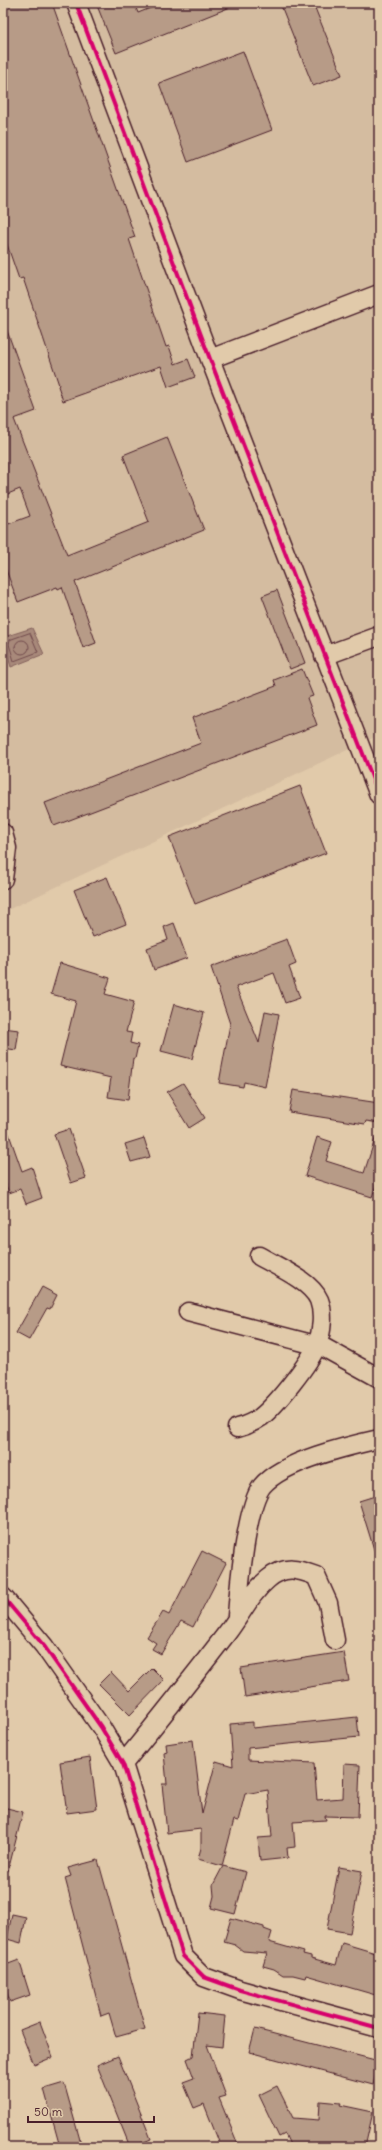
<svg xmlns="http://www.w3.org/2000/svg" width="382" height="2150" font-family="Delius,sans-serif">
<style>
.built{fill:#d4bca0}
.water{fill:#a8897a;stroke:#825f5a}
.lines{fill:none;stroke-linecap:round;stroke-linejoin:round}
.shore{stroke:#70494b;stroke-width:1}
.building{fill:#b79b87;stroke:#4a1f2b}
.street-casing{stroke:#4a1f2b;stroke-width:21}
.street{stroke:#e1caaa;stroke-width:18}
.cycleway-casing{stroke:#e1caaa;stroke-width:6}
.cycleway{stroke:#d6006c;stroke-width:4}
</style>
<rect width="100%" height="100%" fill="#e1caaa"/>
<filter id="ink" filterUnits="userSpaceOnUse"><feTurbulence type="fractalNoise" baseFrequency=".025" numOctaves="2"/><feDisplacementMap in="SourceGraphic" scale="8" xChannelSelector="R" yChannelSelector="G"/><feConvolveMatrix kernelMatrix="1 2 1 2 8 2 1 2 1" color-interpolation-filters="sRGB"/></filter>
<g filter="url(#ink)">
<path class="built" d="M 3,3 L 379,3 L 379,735 L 3,912 Z"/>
<path class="water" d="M 32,628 L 44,654 L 11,667 L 4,643 L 7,636 Z"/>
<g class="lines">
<path class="shore" d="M 30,633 L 38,652 L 14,661 L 9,644 L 10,640 Z
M15 647a7 7 0 1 1 14 0a7 7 0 1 1-14 0Z"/>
</g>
<path class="building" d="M 3,3 L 52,3 L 135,237 L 129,239 L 166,347 L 169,346 L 175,364 L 188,359 L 195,377 L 168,387 L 161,366 L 63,401 L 58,386 L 59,385 L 23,278 L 19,279 L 3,233 Z
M 96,3 L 134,3 L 138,13 L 163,3 L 238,4 L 116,53 Z
M 280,3 L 313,3 L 342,75 L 313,86 Z
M 243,51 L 272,130 L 188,162 L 159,83 Z
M 3,325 L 5,325 L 36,411 L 14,419 L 67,555 L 149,522 L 123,455 L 167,437 L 204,530 L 75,582 L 96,643 L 83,648 L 62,587 L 58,589 L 57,587 L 18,602 L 3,562 L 3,526 L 30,516 L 20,489 L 3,496 Z
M 277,590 L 305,663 L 290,669 L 262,596 Z
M 302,669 L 313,696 L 307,698 L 317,725 L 54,826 L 45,803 L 201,743 L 192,718 L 276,686 L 274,680 Z
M 300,786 L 326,853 L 195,904 L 169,837 Z
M 107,877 L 126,924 L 93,937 L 74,890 Z
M 174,923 L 187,958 L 154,970 L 147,948 L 168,940 L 164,927 Z
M 287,939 L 296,964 L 289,967 L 300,998 L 285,1003 L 274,973 L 236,987 L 259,1043 L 265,1011 L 279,1014 L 265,1087 L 244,1082 L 243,1087 L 219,1083 L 230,1024 L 211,967 Z
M 60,963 L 110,978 L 105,994 L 134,1002 L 126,1032 L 132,1033 L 130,1043 L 138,1045 L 135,1059 L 133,1058 L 128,1100 L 108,1097 L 111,1078 L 60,1066 L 76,1001 L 51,994 Z
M 174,1004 L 204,1013 L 192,1059 L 161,1051 Z
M 3,1028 L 19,1030 L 16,1050 L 3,1048 Z
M 183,1083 L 205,1118 L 189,1128 L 167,1092 Z
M 293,1090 L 379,1103 L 379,1123 L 366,1121 L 365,1124 L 289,1112 Z
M 3,1123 L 5,1123 L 22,1171 L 32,1167 L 42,1198 L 26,1204 L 20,1189 L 9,1193 L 3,1176 Z
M 69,1129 L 86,1178 L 71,1183 L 54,1134 Z
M 376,1136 L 379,1136 L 379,1176 L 372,1197 L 305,1176 L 317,1137 L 332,1142 L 326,1161 L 364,1173 Z
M 144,1138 L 150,1157 L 131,1162 L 125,1144 Z
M 42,1287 L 57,1295 L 50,1309 L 47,1308 L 29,1340 L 16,1333 Z
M 375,1496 L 379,1508 L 379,1556 L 376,1556 L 359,1501 Z
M 202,1551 L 226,1563 L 193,1627 L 181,1621 L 161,1654 L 152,1649 L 156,1643 L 147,1637 L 163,1612 L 169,1615 Z
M 344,1652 L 349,1681 L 245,1697 L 241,1668 Z
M 152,1668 L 164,1680 L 130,1715 L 99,1684 L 111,1672 L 129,1691 Z
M 357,1717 L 359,1737 L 248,1748 L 248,1760 L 314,1763 L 317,1800 L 343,1798 L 344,1764 L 360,1765 L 358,1817 L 325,1816 L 326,1820 L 293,1822 L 295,1847 L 287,1848 L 288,1858 L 260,1861 L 258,1838 L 272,1837 L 268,1790 L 245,1794 L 238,1821 L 234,1820 L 222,1866 L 198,1859 L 201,1848 L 201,1829 L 167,1833 L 162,1784 L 167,1784 L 164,1753 L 167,1752 L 166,1744 L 193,1740 L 202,1814 L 216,1761 L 233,1766 L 230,1724 L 253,1722 L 253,1728 Z
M 90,1757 L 97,1809 L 67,1813 L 60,1762 Z
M 3,1807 L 23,1812 L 8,1871 L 3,1870 Z
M 98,1860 L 145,2029 L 116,2037 L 109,2013 L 101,2016 L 65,1878 L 71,1876 L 68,1868 Z
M 223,1866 L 246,1872 L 235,1914 L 211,1908 L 214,1896 L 213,1885 Z
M 339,1867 L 362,1871 L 350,1933 L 327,1929 Z
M 12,1914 L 26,1917 L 21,1943 L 7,1939 Z
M 231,1918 L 264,1927 L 264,1929 L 272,1932 L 269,1942 L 304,1952 L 303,1954 L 311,1956 L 311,1958 L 336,1965 L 342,1943 L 379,1954 L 379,1996 L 306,1975 L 305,1978 L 293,1975 L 283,1975 L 274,1969 L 263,1966 L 267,1953 L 243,1951 L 235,1945 L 224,1942 Z
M 19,1960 L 30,1995 L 10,2002 L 3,1980 L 3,1966 Z
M 198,2013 L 225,2016 L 222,2047 L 207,2045 L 226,2096 L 219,2098 L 239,2147 L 221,2147 L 204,2104 L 194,2108 L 183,2082 L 194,2078 L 187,2059 L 193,2056 Z
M 40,2022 L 53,2057 L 34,2065 L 20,2030 Z
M 255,2029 L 379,2061 L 373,2085 L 249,2052 Z
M 118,2056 L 151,2139 L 132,2147 L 130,2147 L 97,2065 Z
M 64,2083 L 82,2147 L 60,2147 L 44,2089 Z
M 277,2086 L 293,2118 L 319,2120 L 320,2101 L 341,2103 L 340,2105 L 373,2112 L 365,2147 L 291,2147 L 285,2134 L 279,2137 L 259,2095 Z"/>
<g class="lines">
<g class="street-casing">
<path id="street" d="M 76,3 L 210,359 L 379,795
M 210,359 L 379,294
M 324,656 L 379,636
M 3,833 L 7,848 L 3,879
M 188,1312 L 323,1347 L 379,1378
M 237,1428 C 245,1426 254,1422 261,1417 C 277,1404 309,1364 317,1345 C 322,1332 324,1313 319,1300 C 311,1281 276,1266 259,1256
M 3,1597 L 44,1646 L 101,1727 L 123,1764 L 183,1956 L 204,1977 L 240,1990 L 379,2028
M 237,1616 C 239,1588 246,1507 262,1486 C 283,1461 348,1446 379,1439
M 123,1764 C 158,1721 193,1677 227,1633 C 241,1615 250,1594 268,1579 C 285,1565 298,1569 316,1576 L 328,1603 L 335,1640"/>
</g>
<use href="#street" class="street"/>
<g class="cycleway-casing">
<path id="cycleway" d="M 76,3 L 210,359 L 379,795
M 3,1597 L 44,1646 L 101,1727 L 123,1764 L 183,1956 L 204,1977 L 240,1990 L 379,2028"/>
</g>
<use href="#cycleway" class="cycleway"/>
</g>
</g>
<rect width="382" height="2150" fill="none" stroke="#e1caaa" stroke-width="16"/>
<rect x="8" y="8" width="366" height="2134" fill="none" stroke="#4a1f2b" stroke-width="1.5" filter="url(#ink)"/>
<path d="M28 2116v6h126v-6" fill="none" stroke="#4a1f2b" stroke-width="2"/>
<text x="34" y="2116" font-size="12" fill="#4a1f2b" stroke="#e1caaa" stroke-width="3" paint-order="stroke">50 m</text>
</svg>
